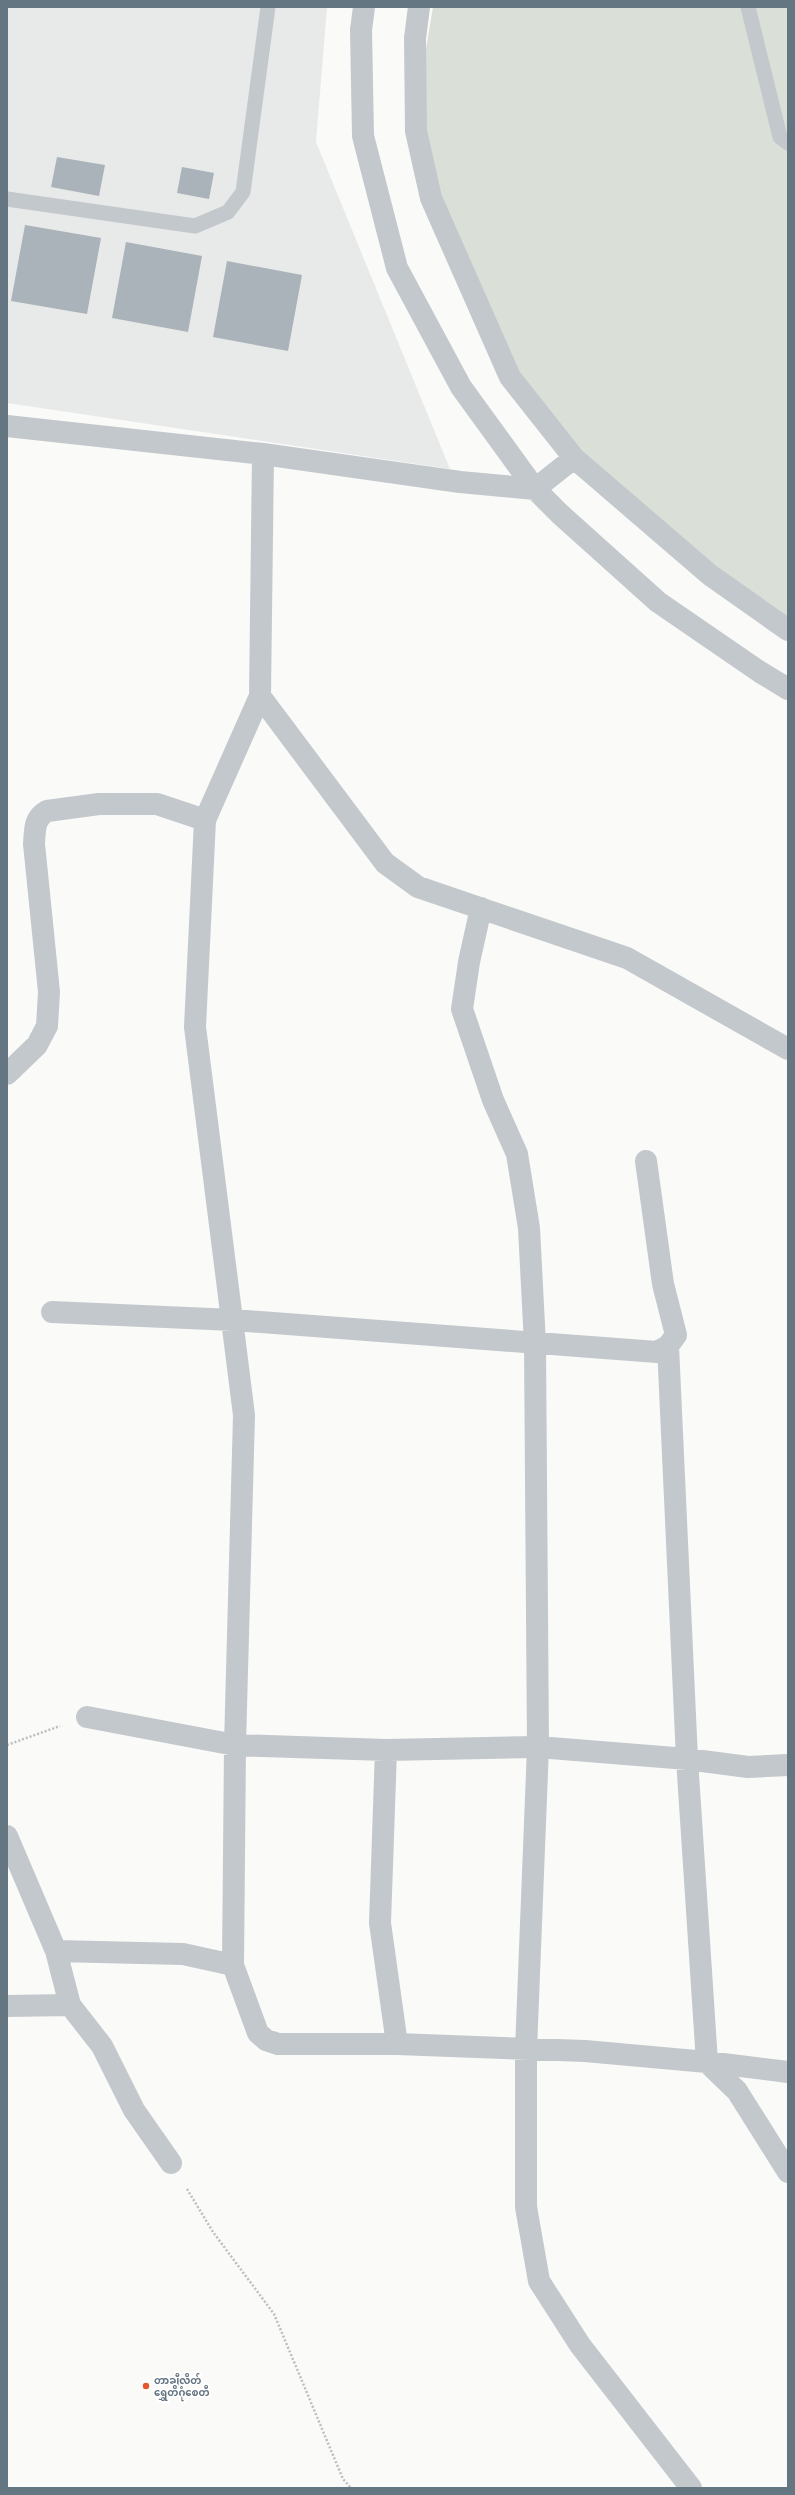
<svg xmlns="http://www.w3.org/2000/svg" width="795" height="2495" font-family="Helvetica,'Noto Sans Myanmar',sans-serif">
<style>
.built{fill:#e8e9e9}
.green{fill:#dadfd7}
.building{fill:#aab3b9}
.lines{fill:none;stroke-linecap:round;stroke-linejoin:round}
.path{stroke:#bbbfc2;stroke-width:2.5;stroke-dasharray:2 2;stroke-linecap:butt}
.service{stroke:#c3c8cc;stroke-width:15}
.minor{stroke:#c3c8cc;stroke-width:22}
.poi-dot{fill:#e4572e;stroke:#fff;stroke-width:1.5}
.labels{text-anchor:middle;stroke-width:4;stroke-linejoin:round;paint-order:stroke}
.poi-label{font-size:10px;font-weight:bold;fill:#657683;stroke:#fff;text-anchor:start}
</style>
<rect width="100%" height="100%" fill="#fafaf8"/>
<path class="built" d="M 7,7 L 327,7 L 316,142 L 450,469 L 7,403 Z"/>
<path class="green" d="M 433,7 L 788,7 L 788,632 L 543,417 L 439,239 L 419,92 Z"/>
<path class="building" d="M 57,157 L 105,165 L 99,196 L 51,187 Z
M 182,167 L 214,173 L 209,199 L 177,193 Z
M 25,225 L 101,238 L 87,314 L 11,301 Z
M 126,242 L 202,256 L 188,332 L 112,318 Z
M 227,261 L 302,275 L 288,351 L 213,337 Z"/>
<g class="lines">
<path class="path" d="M 7,1745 L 60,1726
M 187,2189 L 213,2232 L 274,2314 L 343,2479 L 351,2488"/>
<path class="service" d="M 748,7 L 780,137 L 788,143
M 7,199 L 195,226 L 228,212 L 243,192 L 268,7"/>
<path class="minor" d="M 364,7 L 361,30 L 363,136 L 397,268 L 461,387 L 535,489 L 560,514 L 658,602 L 760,672 L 788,689
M 419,7 L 415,38 L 416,131 L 431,198 L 510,377 L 574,458 L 710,575 L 788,630
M 7,426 L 263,454 L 460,482 L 535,489 L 574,458
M 260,696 L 385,863 L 418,887 L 627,958 L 788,1049
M 7,1074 L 37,1045 L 47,1026 L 49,992 L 34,844 C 35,830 34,818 47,811 L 99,804 L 157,804 L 205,820
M 52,1312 L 233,1320 L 657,1352 L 668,1346 L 676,1335 L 663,1284 L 646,1161
M 668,1346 L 687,1759 L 707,2062 L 788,2072
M 87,1717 L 235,1745 L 386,1750 L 538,1747 L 535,1344 L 529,1228 L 517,1154 L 493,1100 L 462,1009 L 469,962 L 481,908
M 386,1750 L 380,1923 L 397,2044
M 7,1836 L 56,1951 L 70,2005 L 102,2046 L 134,2110 L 171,2163
M 56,1951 L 183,1954 L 233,1965 L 258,2033 L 266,2040 L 278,2044 L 397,2044 L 585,2051 L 707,2062 L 737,2091 L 788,2172
M 233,1965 L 235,1745 L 244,1415 L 195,1027 L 205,820 L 260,696 L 263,454
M 7,2006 L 70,2005
M 691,2488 L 580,2345 L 539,2281 L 526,2207 L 526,2050 L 538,1747 L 687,1759 L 748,1767 L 788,1765"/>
</g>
<circle class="poi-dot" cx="146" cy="2386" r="4"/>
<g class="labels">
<g class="poi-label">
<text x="154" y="2384">တာချီလိတ်<tspan x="154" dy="12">ရွှေတိဂုံစေတီ</tspan></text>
</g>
</g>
<rect width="795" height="2495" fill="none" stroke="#657683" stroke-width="16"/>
</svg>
